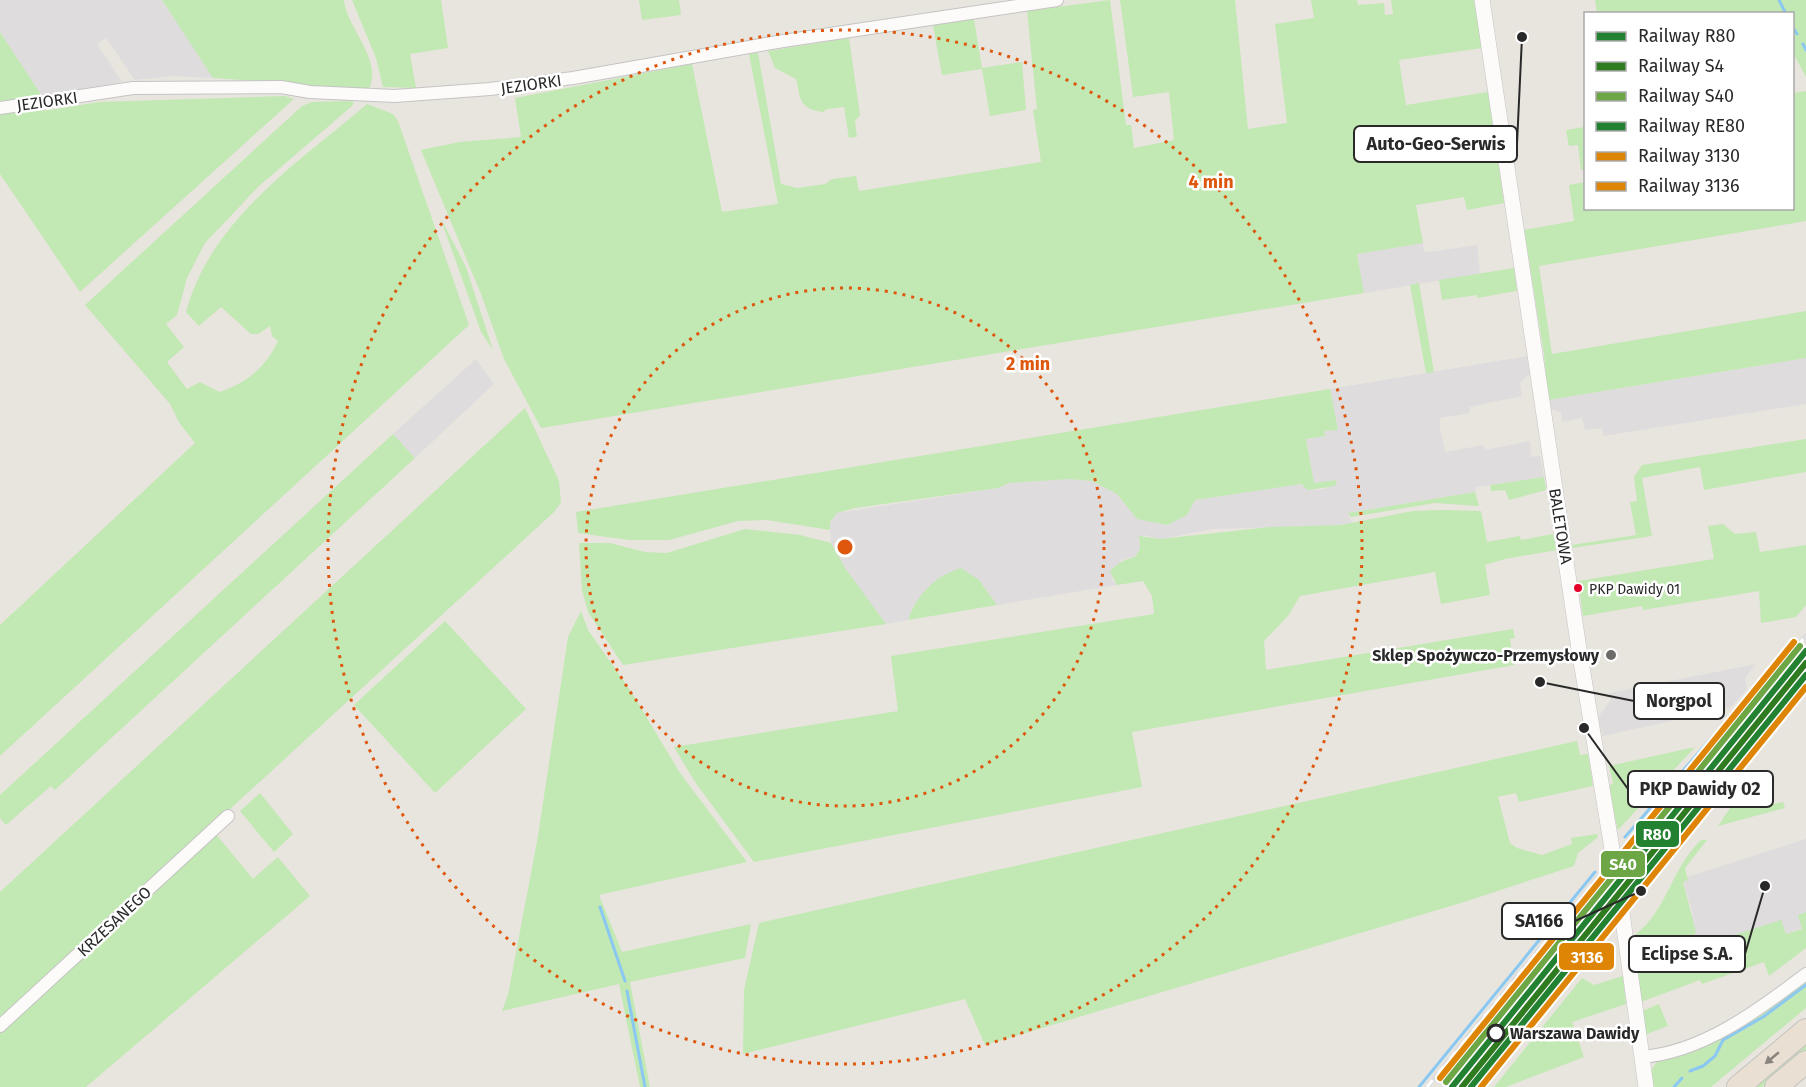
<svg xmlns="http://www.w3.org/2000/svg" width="1806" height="1087" font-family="'Fira Sans',sans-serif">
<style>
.industrial{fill:#dfdcde}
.green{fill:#c2e8b3}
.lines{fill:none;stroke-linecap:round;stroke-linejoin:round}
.stream{stroke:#8ac8f2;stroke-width:3}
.minor-casing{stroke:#c5c4c4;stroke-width:14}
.tertiary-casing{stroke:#c5c4c4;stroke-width:16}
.motorway-casing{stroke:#c4c3c0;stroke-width:24}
.minor{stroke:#fcfbfa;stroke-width:12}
.tertiary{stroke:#fcfbfa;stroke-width:15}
.motorway{stroke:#e9dfd2;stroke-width:22}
.rail-casing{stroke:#dddcde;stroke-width:5}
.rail{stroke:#fff;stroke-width:3;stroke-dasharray:9;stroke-linecap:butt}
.rail-1-casing{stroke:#fff;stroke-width:10}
.rail-2-casing{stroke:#fff;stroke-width:10}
.rail-3-casing{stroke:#fff;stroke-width:10}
.rail-4-casing{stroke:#fff;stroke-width:10}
.rail-5-casing{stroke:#fff;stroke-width:10}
.rail-6-casing{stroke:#fff;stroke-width:10}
.rail-1{stroke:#238132;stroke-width:6}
.rail-2{stroke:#2f7b20;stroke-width:6}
.rail-3{stroke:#6ca645;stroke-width:6}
.rail-4{stroke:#238132;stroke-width:6}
.rail-5{stroke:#df8506;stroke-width:6}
.rail-6{stroke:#df8506;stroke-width:6}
.oneway{fill:#89847e}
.ring{fill:none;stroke:#de570d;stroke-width:3;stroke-dasharray:3 6}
.bus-dot{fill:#e4002b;stroke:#fff;stroke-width:2}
.poi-dot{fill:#6c6b68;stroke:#fff;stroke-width:2}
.stop-dot{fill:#fff;stroke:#292929;stroke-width:3}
.labels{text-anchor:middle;stroke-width:5;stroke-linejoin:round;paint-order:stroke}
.bus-label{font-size:14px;fill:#292929;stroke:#fff;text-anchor:start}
.street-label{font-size:16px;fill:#292929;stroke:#fff}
.poi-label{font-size:16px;font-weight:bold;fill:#292929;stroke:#fff;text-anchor:end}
.stop-label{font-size:16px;font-weight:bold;fill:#292929;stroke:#fff;text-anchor:start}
.centre{fill:#de570d;stroke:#fff;stroke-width:3}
.ring-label{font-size:18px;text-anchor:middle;font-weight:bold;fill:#de570d;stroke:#fff;stroke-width:5;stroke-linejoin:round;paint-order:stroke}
.leader{fill:none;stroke:#292929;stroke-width:2}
.callout-dot{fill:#292929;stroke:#fff;stroke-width:2}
.callout{fill:#fff;stroke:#292929;stroke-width:2}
.callout-label{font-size:18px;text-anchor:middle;font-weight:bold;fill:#292929}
.line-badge{stroke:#fff;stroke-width:2}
.badge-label{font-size:16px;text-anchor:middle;font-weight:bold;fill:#fff}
</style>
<rect width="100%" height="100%" fill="#e8e5de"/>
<path class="industrial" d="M 0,0 L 162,0 L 213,78 L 172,76 L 135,80 L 106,38 L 97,44 L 122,82 L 42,96 L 0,32 Z
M 1423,243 L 1424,251 L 1430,252 L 1477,245 L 1480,274 L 1364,293 L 1357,254 Z
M 1527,356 L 1530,374 L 1520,383 L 1522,396 L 1469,407 L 1470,413 L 1440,418 L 1440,429 L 1445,452 L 1484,445 L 1485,450 L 1530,441 L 1531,457 L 1540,456 L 1544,477 L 1476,487 L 1475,492 L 1348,513 L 1352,523 L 1340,525 L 1213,529 L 1160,539 L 1144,535 L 1139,537 L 1140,548 L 1136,556 L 1121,560 L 1111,579 L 1117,585 L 997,605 L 979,580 L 913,606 L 908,620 L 886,624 L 845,568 L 831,543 L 830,522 L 837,513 L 998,488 L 1009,483 L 1070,479 L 1092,481 L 1117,494 L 1137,519 L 1187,515 L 1195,500 L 1301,484 L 1308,490 L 1325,489 L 1336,480 L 1314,483 L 1306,439 L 1324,436 L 1323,431 L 1338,430 L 1330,389 Z
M 1806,358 L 1806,404 L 1603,436 L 1602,428 L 1585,430 L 1582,418 L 1562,422 L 1561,412 L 1550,409 L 1548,400 Z
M 476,359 L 494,384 L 415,458 L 393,434 Z
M 1756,664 L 1745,678 L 1747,689 L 1730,708 L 1603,736 L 1598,717 L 1611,700 L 1609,693 Z
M 1806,839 L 1806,927 L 1672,974 L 1663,946 L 1693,915 L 1683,881 L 1687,877 Z"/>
<path class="green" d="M 162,0 L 344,0 C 347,29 383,59 369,89 C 317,88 265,81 213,78 Z
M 352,0 L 441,0 L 448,48 L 410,54 L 416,88 L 383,87 L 376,58 Z
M 639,0 L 679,0 L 681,15 L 642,20 Z
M 1110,0 L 1126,125 L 1131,125 L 1134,148 L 1174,140 L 1169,92 L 1133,97 L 1120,0 L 1235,0 L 1248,129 L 1287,123 L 1275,24 L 1314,18 L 1311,0 L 1357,0 L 1358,5 L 1384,3 L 1385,15 L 1393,14 L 1391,0 L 1474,0 L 1482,48 L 1399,60 L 1406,105 L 1488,92 L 1504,203 L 1467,210 L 1464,197 L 1416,205 L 1423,243 L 1357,254 L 1364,293 L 541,428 L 504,359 L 481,294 L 421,150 L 459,142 L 521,137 L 515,98 L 692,64 L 722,212 L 778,204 L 749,54 L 758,53 L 781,184 L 797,188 L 825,184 L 832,179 L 856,176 L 859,191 L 1041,162 L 1033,110 L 1037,109 L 1027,11 Z
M 1595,0 L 1806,0 L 1806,77 L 1793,53 L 1792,14 L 1597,13 Z
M 974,19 L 982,68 L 1022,62 L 1026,110 L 990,116 L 982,69 L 942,75 L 933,25 Z
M 0,32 L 42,96 L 0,102 Z
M 849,38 L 860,115 L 855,121 L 857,137 L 849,138 L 844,107 L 827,109 L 823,112 C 798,109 801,98 796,79 L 775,68 L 768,51 Z
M 1806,91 L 1806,221 L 1539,266 L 1552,354 L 1806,311 L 1806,358 L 1548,400 L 1544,354 L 1524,230 L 1574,221 L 1569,185 L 1585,182 L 1586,208 L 1792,208 L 1793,93 Z
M 285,96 L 294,99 L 80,292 L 0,174 L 0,113 L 50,110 L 99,102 Z
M 349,101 L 354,102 L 352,106 L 259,186 L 205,243 L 187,278 L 177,315 L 166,324 L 184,347 L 167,362 L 187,389 L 200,382 L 219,392 C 246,384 266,367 278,341 L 272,336 L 270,326 L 258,334 L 251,334 L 221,307 L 199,326 L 186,312 C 211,219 298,163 367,104 L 393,114 L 398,121 L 469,325 L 0,756 L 0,625 L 195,443 L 180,424 L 170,404 L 85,305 L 302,106 L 312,102 Z
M 1585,127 L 1585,169 L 1581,170 L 1578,145 L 1569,146 L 1566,130 Z
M 440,217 L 466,267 L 493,350 L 481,332 Z
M 1514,268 L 1517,291 L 1477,298 L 1477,295 L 1442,300 L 1439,280 Z
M 1419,283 L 1434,372 L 1426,373 L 1410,285 Z
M 1330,389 L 1338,430 L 1324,431 L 1325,436 L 1306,439 L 1314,483 L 1337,480 L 1335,486 L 1308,490 L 1301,484 L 1195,500 L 1187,515 L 1167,525 L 1137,519 L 1117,494 L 1092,481 L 1070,479 L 1009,483 L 998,488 L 855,508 L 837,513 L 830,522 L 830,530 L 767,520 L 738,521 L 669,540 L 629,540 L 578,533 L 576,512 Z
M 525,408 L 559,481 L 561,503 L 553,513 L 0,1020 L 0,892 Z
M 393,434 L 415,458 L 55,790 L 51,786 L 6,825 L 0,818 L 0,795 Z
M 1806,439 L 1806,472 L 1704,490 L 1700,467 L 1642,478 L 1652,536 L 1572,548 L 1572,545 L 1636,535 L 1630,502 L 1637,501 L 1634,477 L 1642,465 Z
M 1544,477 L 1546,490 L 1509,500 L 1505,490 L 1491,491 L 1490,485 Z
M 1475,492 L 1479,506 L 1435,503 L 1351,517 L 1348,513 Z
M 1442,510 L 1481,511 L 1487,542 L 1520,536 L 1521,540 L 1553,534 L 1557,550 L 1505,559 L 1485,565 L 1490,595 L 1441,604 L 1435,572 L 1300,596 L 1288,616 L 1264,641 L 1266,670 L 1513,629 L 1515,638 L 1510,639 L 1514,665 L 1132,732 L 1142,787 L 754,862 L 695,782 L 674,747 L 898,711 L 891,656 L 1154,614 L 1152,596 L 1143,581 L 1117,585 L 1110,572 C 1118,561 1125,561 1136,556 L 1140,548 L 1139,536 L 1160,539 L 1270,527 L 1340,525 L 1413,511 Z
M 1723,524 L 1735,534 L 1756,532 L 1760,552 L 1806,545 L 1806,605 L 1796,617 L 1761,623 L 1759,591 L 1643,610 L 1642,606 L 1583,616 L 1578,581 L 1714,559 L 1708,526 Z
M 745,529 L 800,535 L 831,543 L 845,568 L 886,624 L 623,665 L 588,612 L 582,590 L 579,543 L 610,543 L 645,552 L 667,553 Z
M 961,568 L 979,580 L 997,605 L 908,620 C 917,594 935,576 961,568 Z
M 581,611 L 588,630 L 632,693 L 680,773 L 747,862 L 599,895 L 622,952 L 751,924 L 745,958 L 630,982 L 650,1087 L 640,1087 L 619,984 L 502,1011 L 508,995 L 538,836 L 568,637 Z
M 445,621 L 526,709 L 435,793 L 354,705 Z
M 1577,741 L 1580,755 L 1588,754 L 1593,786 L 1519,802 L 1516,793 L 1498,797 L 1510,843 L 1517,848 L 1542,855 L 1572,844 L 1571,838 L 1597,834 L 1598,837 L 1578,853 L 1574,866 L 1464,902 L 985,1045 L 965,999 L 743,1054 L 744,990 L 759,923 Z
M 1695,747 L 1618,830 L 1608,787 L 1613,783 L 1609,766 Z
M 1753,791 L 1761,797 L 1764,806 L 1783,802 L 1785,808 L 1718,826 L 1738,796 Z
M 260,793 L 293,834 L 274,852 L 240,811 Z
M 215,833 L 253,879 L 278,857 L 310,896 L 86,1087 L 0,1087 L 0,1032 Z
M 1701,840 L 1707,840 L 1685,868 L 1688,880 L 1683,882 L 1696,932 L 1693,936 L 1662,946 L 1638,948 L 1635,945 L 1635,935 C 1669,908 1670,870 1701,840 Z
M 1806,912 L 1806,948 L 1769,976 L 1764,962 L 1702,984 L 1700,980 L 1641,1002 L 1637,968 L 1641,960 L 1666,957 L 1781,920 L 1786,934 L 1802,929 L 1798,915 Z
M 1623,976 L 1626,1004 L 1572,1022 L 1584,1057 L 1506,1087 L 1494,1087 L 1582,978 L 1594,985 Z
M 1806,981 L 1806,1008 L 1711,1087 L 1653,1087 L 1650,1072 L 1658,1060 L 1740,1027 Z
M 1659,1004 L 1668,1026 L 1644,1035 L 1640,1012 Z
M 1806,1041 L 1806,1051 L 1762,1087 L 1752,1087 Z"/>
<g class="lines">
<path class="stream" d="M 1779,0 L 1786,14
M 1792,26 L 1797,34
M 1803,44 L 1806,50
M 1625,837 L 1757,686
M 600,907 L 625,981
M 627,991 L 645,1087
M 1690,1071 L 1703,1066 L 1715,1056 L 1723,1040 L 1763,1017 L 1806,985
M 1419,1087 L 1595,872
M 1674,1087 L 1682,1078"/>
<g class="minor-casing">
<path id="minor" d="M 0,108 L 133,88 L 281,87 L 310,92 L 395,96 L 490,89 L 573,78 L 783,41 L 1057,0
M 0,1026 L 228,816
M 1641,1057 C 1702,1053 1760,1009 1806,974"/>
</g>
<g class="tertiary-casing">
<path id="tertiary" d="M 1482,0 L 1579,649 L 1619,891 L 1646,1087"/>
</g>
<g class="motorway-casing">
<path id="motorway" d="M 1738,1087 L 1806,1030
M 1776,1087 L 1806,1062"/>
</g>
<use href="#minor" class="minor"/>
<use href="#tertiary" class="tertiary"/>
<use href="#motorway" class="motorway"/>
<g class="rail-casing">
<path id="rail" d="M 1427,1087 L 1608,865 L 1806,636"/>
</g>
<use href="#rail" class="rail"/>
<g class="rail-1-casing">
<path id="rail-1" d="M 1452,1087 L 1806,651"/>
</g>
<g class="rail-2-casing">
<path id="rail-2" d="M 1462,1087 L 1806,663"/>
</g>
<g class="rail-3-casing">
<path id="rail-3" d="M 1446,1082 L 1800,646"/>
</g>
<g class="rail-4-casing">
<path id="rail-4" d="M 1471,1087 L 1806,675"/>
</g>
<g class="rail-5-casing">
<path id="rail-5" d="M 1440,1078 L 1794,642"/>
</g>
<g class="rail-6-casing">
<path id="rail-6" d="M 1481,1087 L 1806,687"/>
</g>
<use href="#rail-1" class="rail-1"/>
<use href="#rail-2" class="rail-2"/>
<use href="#rail-3" class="rail-3"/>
<use href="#rail-4" class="rail-4"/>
<use href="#rail-5" class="rail-5"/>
<use href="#rail-6" class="rail-6"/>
</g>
<defs><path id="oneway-solid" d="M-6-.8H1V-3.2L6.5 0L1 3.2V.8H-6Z" transform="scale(1.5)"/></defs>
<use class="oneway" href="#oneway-solid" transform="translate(1772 1058) rotate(140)"/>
<g class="ring">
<circle cx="845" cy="547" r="259"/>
<circle cx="845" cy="547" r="517"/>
</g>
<circle class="bus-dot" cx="1578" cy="588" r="5"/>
<circle class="poi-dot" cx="1611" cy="655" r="6"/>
<circle class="stop-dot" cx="1496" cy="1033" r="8"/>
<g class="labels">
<g class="bus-label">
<text x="1589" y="594">PKP Dawidy 01</text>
</g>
<g class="street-label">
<text transform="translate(531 84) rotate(-8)" y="6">JEZIORKI</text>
<text transform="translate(47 101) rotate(-8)" y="6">JEZIORKI</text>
<text transform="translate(1561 526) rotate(81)" y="6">BALETOWA</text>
<text transform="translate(114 921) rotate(-43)" y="6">KRZESANEGO</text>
</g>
<g class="poi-label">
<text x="1599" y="661">Sklep Spożywczo-Przemysłowy</text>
</g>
<g class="stop-label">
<text x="1510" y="1039">Warszawa Dawidy</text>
</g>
</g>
<circle cx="845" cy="547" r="9" class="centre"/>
<g class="ring-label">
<text x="1211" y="188">4 min</text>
<text x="1028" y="370">2 min</text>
</g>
<path class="leader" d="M1522 37L1517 144M1540 682L1634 701M1584 728L1628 789M1641 891L1575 921M1765 886L1745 954"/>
<g class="callout-dot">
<circle cx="1522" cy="37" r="6"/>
<circle cx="1540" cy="682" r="6"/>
<circle cx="1584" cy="728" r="6"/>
<circle cx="1641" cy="891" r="6"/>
<circle cx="1765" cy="886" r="6"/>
</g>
<g class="callout">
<rect x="1354" y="126" width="163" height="36" rx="6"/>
<rect x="1634" y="683" width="90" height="36" rx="6"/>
<rect x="1628" y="771" width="145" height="36" rx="6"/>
<rect x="1502" y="903" width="73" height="36" rx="6"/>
<rect x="1629" y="936" width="116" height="36" rx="6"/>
</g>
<g class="callout-label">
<text x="1436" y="150">Auto-Geo-Serwis</text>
<text x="1679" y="707">Norgpol</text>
<text x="1700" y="795">PKP Dawidy 02</text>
<text x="1539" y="927">SA166</text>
<text x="1687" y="960">Eclipse S.A.</text>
</g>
<g class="line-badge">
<rect x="1635" y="820" width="45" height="28" rx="6" fill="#238132"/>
<rect x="1600" y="850" width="46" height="28" rx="6" fill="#6ca645"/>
<rect x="1558" y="942" width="57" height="29" rx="6" fill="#df8506"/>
</g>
<g class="badge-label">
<text x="1657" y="840">R80</text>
<text x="1623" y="870">S40</text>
<text x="1587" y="963">3136</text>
</g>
<rect x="1584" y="12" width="210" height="198" fill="#ffffff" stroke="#a9a9a9" stroke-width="1.5"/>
<rect x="1596" y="32" width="30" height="9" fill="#238132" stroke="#a9a9a9" stroke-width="1.5"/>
<text x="1638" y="42" font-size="18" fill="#292929">Railway R80</text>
<rect x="1596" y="62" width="30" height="9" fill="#2f7b20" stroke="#a9a9a9" stroke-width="1.5"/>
<text x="1638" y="72" font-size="18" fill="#292929">Railway S4</text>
<rect x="1596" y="92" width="30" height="9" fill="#6ca645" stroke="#a9a9a9" stroke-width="1.5"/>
<text x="1638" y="102" font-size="18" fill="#292929">Railway S40</text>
<rect x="1596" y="122" width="30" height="9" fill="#238132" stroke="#a9a9a9" stroke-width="1.5"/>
<text x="1638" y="132" font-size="18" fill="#292929">Railway RE80</text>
<rect x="1596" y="152" width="30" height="9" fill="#df8506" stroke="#a9a9a9" stroke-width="1.5"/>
<text x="1638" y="162" font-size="18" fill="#292929">Railway 3130</text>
<rect x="1596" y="182" width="30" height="9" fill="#df8506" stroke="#a9a9a9" stroke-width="1.5"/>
<text x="1638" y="192" font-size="18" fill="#292929">Railway 3136</text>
</svg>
